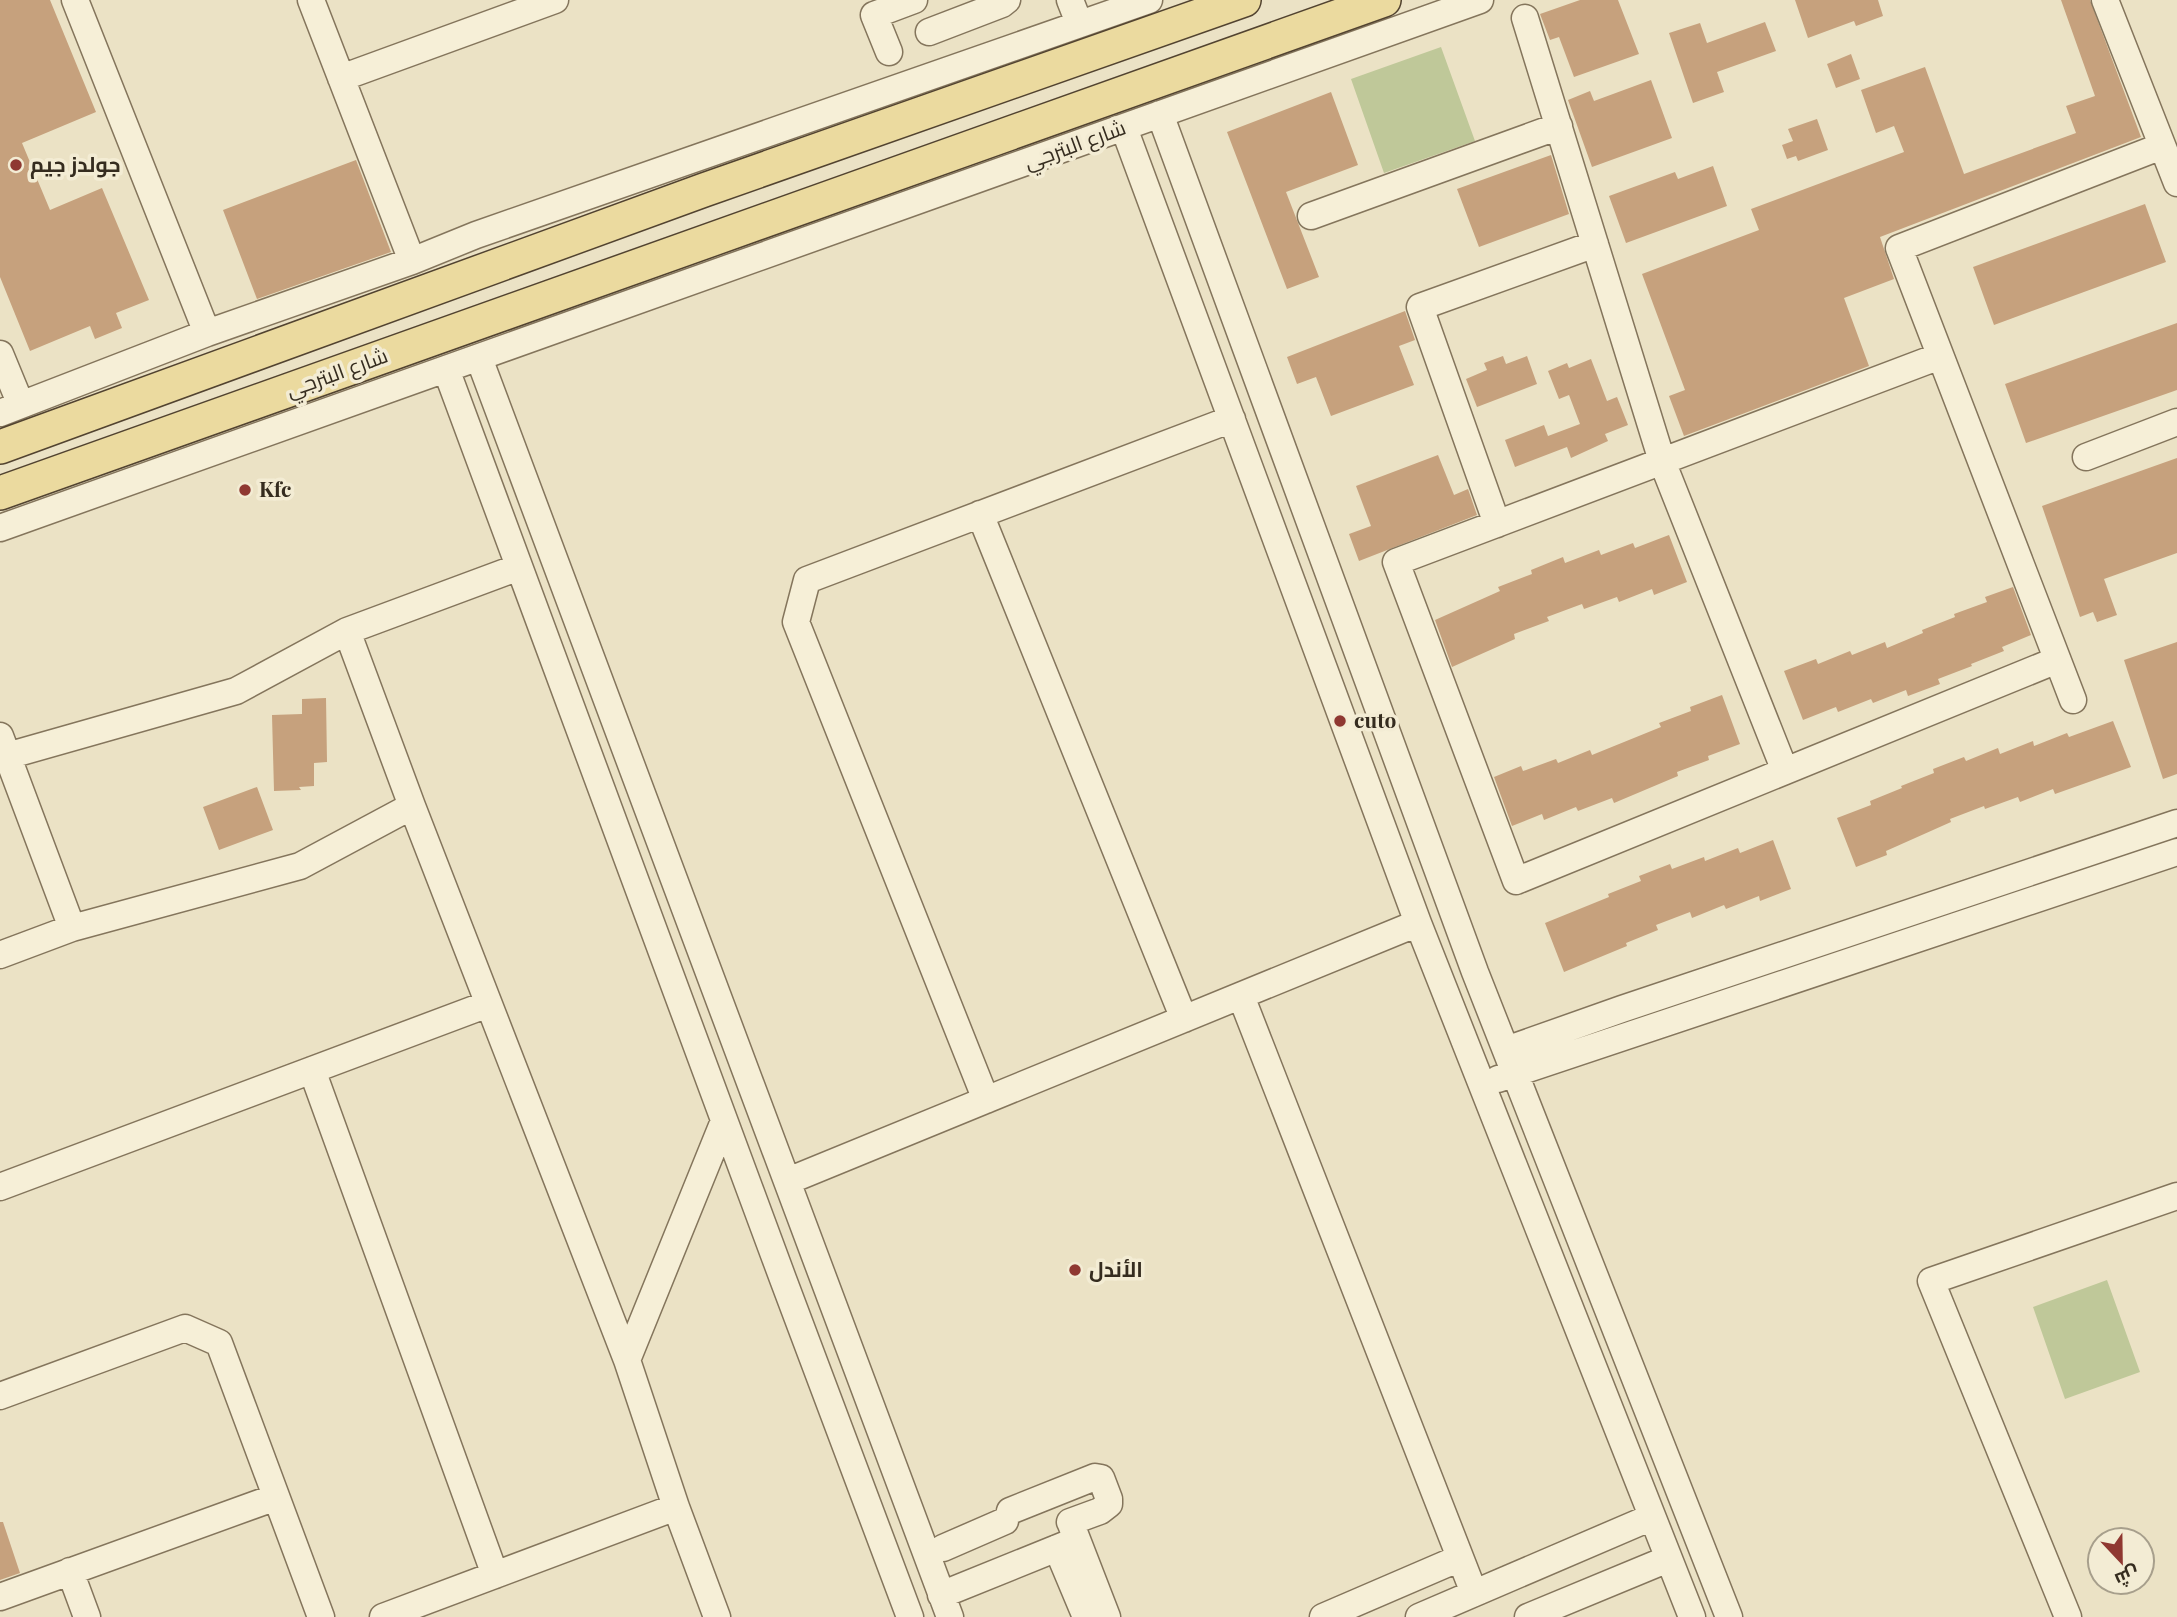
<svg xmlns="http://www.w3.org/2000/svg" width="2177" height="1617" font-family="'Playfair Display',Cairo,serif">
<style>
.green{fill:#bfc899}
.building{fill:#c6a17d}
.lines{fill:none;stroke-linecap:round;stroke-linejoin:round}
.minor-casing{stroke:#84755c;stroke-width:29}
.major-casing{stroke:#524330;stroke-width:36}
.minor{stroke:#f6efd7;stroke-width:26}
.major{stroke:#ebda9f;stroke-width:33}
.poi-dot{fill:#8f3831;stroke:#f3ecd4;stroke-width:2.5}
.labels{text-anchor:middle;stroke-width:7;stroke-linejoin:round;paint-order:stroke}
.street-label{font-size:21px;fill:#352c1f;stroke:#f3ecd4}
.poi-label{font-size:21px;font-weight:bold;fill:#352c1f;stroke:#f3ecd4;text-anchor:start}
</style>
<rect width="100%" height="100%" fill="#ebe2c5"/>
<path class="green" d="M 1441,47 L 1475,141 L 1384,173 L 1351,79 Z
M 2107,1280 L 2140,1372 L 2065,1399 L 2033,1307 Z"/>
<path class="building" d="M 0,0 L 50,0 L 96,112 L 22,143 L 50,210 L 102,188 L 149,300 L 116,313 L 122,328 L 95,339 L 90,326 L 30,351 L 0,277 Z
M 1580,0 L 1618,0 L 1639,54 L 1574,77 L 1559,37 L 1550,40 L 1540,14 Z
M 1795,0 L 1878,0 L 1883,16 L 1856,26 L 1854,21 L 1808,38 Z
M 2061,0 L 2090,0 L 2141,137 L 1880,237 L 1894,279 L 1844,298 L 1869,366 L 1684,436 L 1669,396 L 1685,390 L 1642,274 L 1759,230 L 1751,209 L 1904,152 L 1894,126 L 1876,133 L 1861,90 L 1925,67 L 1964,174 L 2076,133 L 2066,106 L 2095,96 Z
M 1765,22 L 1776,51 L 1717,72 L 1724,92 L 1693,103 L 1669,33 L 1700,23 L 1707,43 Z
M 1851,54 L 1860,79 L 1836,88 L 1827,64 Z
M 1651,80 L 1672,138 L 1592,167 L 1568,100 L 1590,91 L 1594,101 Z
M 1331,92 L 1358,165 L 1286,192 L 1319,277 L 1287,289 L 1227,132 Z
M 1817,119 L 1828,150 L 1798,161 L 1796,156 L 1787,159 L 1782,145 L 1793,141 L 1788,129 Z
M 1551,155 L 1569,214 L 1479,247 L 1457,189 Z
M 356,160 L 391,252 L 257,299 L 223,210 Z
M 1713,166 L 1727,206 L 1626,243 L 1609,196 L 1675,172 L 1678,179 Z
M 2145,204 L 2166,262 L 1994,325 L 1973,267 Z
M 1405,311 L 1415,340 L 1399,346 L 1414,385 L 1331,416 L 1316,377 L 1297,384 L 1287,357 Z
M 2177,323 L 2177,390 L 2026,443 L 2005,384 Z
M 1503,356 L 1506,364 L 1527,356 L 1537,384 L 1477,407 L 1466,379 L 1487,370 L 1484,363 Z
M 1591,359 L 1607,401 L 1617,397 L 1628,425 L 1605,434 L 1608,441 L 1571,458 L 1567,447 L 1515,467 L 1505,440 L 1544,425 L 1548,436 L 1580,424 L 1569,395 L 1559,399 L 1548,371 L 1567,363 L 1569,368 Z
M 1438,455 L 1454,495 L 1468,489 L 1477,515 L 1359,561 L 1349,534 L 1371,526 L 1356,486 Z
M 2177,458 L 2177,553 L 2104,579 L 2117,615 L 2097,622 L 2093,612 L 2080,617 L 2042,506 Z
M 1669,535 L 1687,582 L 1654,595 L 1652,589 L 1619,602 L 1617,597 L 1584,609 L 1582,604 L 1547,617 L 1549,621 L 1514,634 L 1515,639 L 1452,667 L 1435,620 L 1500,591 L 1498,587 L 1532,574 L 1531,570 L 1563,557 L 1565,563 L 1599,550 L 1601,555 L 1633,543 L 1635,548 Z
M 2013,587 L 2031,635 L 2002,647 L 2004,651 L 1971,664 L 1972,666 L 1938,679 L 1940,684 L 1908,696 L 1906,690 L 1873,703 L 1871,699 L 1838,712 L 1836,707 L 1803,720 L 1784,671 L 1816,659 L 1818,664 L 1850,651 L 1852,655 L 1885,642 L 1887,648 L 1923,633 L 1922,630 L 1955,617 L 1954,614 L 1987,602 L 1985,597 Z
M 2177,642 L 2177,774 L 2163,779 L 2124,660 Z
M 1722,695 L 1740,744 L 1708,756 L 1709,760 L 1677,772 L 1678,776 L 1614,803 L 1612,798 L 1578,811 L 1576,807 L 1544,820 L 1542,814 L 1512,826 L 1494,777 L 1521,766 L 1523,771 L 1556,759 L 1558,763 L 1590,750 L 1592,755 L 1661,727 L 1659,723 L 1691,711 L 1690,707 Z
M 326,698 L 327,762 L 314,763 L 314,786 L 299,787 L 301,790 L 274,791 L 272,715 L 302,714 L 302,699 Z
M 2113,721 L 2131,767 L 2055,794 L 2053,789 L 2020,802 L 2018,797 L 1985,809 L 1984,806 L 1950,819 L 1951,822 L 1886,851 L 1887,855 L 1856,867 L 1837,818 L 1871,805 L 1870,801 L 1902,788 L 1901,786 L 1934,773 L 1933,769 L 1964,757 L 1966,761 L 1998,748 L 2000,754 L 2033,741 L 2034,746 L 2067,733 L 2069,737 Z
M 257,787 L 273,830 L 219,850 L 203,807 Z
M 1773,840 L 1791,889 L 1760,901 L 1759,896 L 1726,909 L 1724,905 L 1692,918 L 1690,912 L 1656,925 L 1658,930 L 1626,943 L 1627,946 L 1564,972 L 1545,923 L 1609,897 L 1608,894 L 1641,881 L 1639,876 L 1670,864 L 1672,869 L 1704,857 L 1705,861 L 1738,848 L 1740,853 Z
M 0,1522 L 3,1522 L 20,1573 L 0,1580 Z"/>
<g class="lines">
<g class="minor-casing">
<path id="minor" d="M 75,0 L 207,333
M 311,0 L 412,261
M 1070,0 L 1079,23
M 2105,0 L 2177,183
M 1525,18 L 1662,461 L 1785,771
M 929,32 L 1002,4 L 1007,0
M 889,52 L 874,15 L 914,0
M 341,78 L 555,0
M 1160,114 L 1475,972 L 1729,1617
M 1124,128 L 1418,923 L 1692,1617
M 1311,216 L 1559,126
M 0,354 L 21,405
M 1940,356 L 1396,562 L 1516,881 L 2057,660
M 479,358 L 950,1617
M 446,369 L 783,1279 L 910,1617
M 0,413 L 207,333 L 412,261 L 476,235 L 1149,0
M 2086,457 L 2177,422
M 980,514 L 1184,1019
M 1497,524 L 1420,307 L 1595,244
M 0,528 L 1480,0
M 347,631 L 412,806 L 627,1360 L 676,1507 L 717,1617
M 2073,700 L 1899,248 L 2162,146
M 0,736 L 72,928
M 7,756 L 236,691 L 347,631 L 519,567
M 0,955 L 72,928 L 300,866 L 412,806
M 1241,996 L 1474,1593
M 1506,1050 L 1622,1009 L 2177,823
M 312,1070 L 495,1575
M 1498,1079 L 2177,852
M 986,1100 L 796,622 L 807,580 L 1232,419
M 788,1181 L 1418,923
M 0,1187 L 488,1004
M 627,1360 L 724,1121
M 0,1396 L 185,1328 L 219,1343 L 321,1617
M 1010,1511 L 1095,1477 L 1101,1478 L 1109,1499 L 1109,1504 L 1100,1511 L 1070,1522
M 1071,1524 L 1107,1617
M 943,1548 L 1005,1521
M 1057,1548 L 1086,1617
M 70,1571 L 87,1617
M 941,1595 L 1077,1540
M 0,1597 L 276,1497
M 383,1617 L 676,1507
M 1323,1617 L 1460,1558
M 1419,1617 L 1652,1517
M 1528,1617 L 1668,1559
M 2068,1617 L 1931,1281 L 2177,1196"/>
</g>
<g class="major-casing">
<path id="major" d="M 0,447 L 704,190 L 1244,0
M 0,493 L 1384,0"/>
</g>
<use href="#minor" class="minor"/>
<use href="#major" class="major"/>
</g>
<g class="poi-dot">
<circle cx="16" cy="165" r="7"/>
<circle cx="245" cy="490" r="7"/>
<circle cx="1340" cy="721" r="7"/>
<circle cx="1075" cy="1270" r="7"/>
</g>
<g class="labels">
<g class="street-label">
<text transform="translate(1075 145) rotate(-20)" y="7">شارع البترجي</text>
<text transform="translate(337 373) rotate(-20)" y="7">شارع البترجي</text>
</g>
<g class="poi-label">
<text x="30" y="172">جولدز جيم</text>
<text x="259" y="497">Kfc</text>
<text x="1354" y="728">cuto</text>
<text x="1089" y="1277">الأندل</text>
</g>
</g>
<g transform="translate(2121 1561) rotate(158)"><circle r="33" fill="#f3ecd4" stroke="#a79f8c" stroke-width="2"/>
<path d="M0-5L12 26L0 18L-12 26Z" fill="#8f3831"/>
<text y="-10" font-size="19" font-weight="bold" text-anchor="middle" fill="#352c1f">ش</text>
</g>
</svg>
